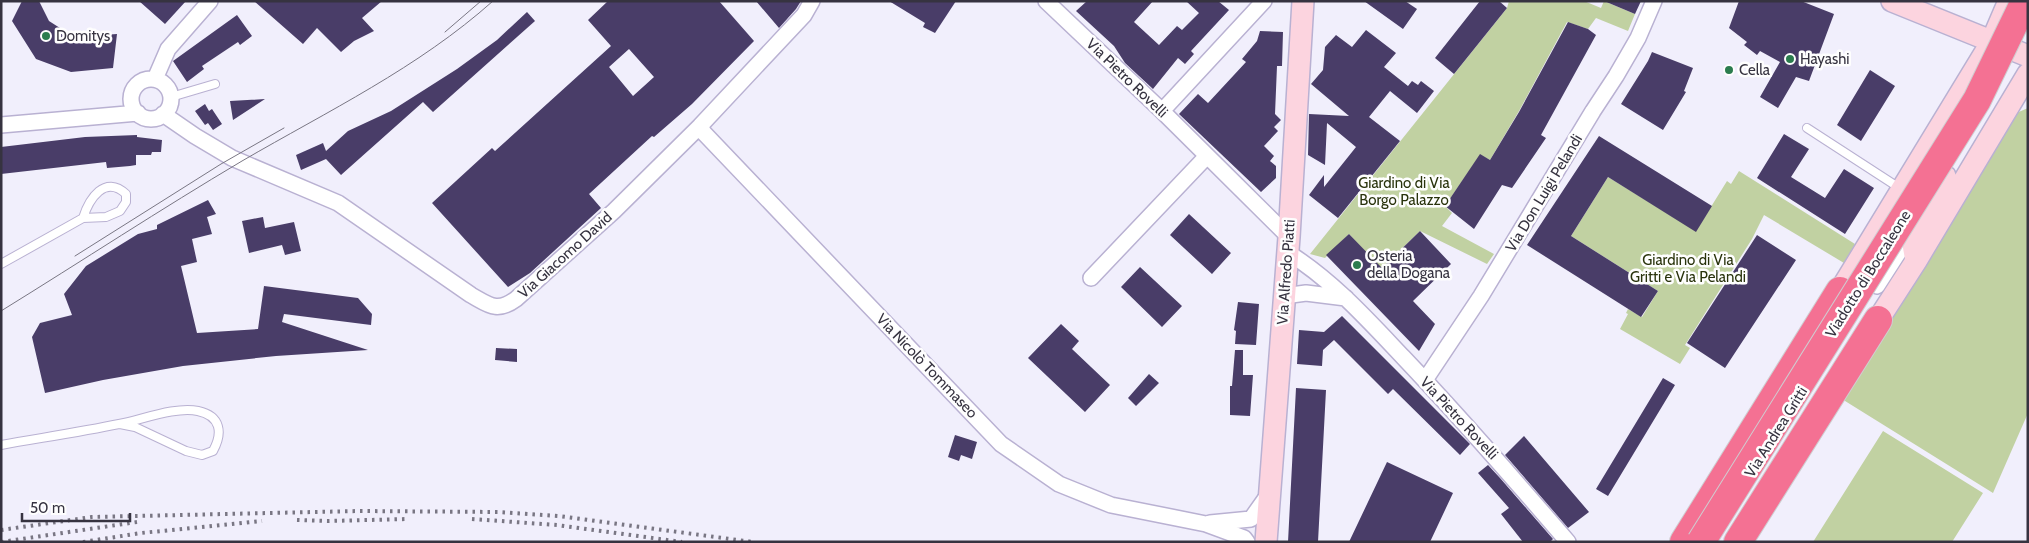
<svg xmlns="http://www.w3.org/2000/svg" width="2029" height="543" font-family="Cabin,sans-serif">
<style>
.green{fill:#c1d1a2}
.building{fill:#493d68;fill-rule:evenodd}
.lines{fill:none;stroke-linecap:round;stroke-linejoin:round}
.lane-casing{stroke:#b9b1d2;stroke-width:10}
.street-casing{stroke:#b9b1d2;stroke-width:18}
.secondary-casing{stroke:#b9b1d2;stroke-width:24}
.highway-casing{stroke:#cfced1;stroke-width:30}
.lane{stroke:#fff;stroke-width:8}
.street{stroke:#fff;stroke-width:15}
.secondary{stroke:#fcd4df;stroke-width:21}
.highway{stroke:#f47193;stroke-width:28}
.tram{stroke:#797683;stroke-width:1}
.rail{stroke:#797683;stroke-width:4;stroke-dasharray:2.5 5;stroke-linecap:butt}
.highway-bridge-casing{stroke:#cfced1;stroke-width:30;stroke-linecap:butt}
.highway-bridge{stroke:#f47193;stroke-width:28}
.poi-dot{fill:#2b7c4e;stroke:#fefefe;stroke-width:2}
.labels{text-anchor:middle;stroke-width:5;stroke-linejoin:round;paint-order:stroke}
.poi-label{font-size:15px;fill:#363340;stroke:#fefefe;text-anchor:start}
.street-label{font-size:15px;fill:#363340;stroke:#fefefe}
.park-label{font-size:15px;fill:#29330c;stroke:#fefefe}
</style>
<rect width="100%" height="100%" fill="#f1effc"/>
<path class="green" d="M 1509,1 L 1584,1 L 1601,8 L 1604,1 L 1635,14 L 1628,31 L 1596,18 L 1588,29 L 1567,22 L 1519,111 L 1490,160 L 1480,155 L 1445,206 L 1452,213 L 1442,226 L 1494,254 L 1487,264 L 1420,231 L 1382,268 L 1379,267 L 1349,234 L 1325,258 L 1310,254 L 1507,8 Z
M 2028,108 L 2028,413 L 1993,493 L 1837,396 L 2014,114 Z
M 1739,171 L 1855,244 L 1844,263 L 1764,215 L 1752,239 L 1685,345 L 1690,348 L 1680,364 L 1620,329 L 1628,314 L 1626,313 L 1628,309 L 1642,317 L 1658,291 L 1571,236 L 1608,177 L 1696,231 L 1727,181 L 1731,184 Z
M 1883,431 L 1983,493 L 1952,542 L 1813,542 Z"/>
<path class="building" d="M 22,1 L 39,1 L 49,21 L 74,37 L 117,34 L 113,68 L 71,72 L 36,59 L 12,21 Z
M 139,1 L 186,1 L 165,24 Z
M 254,1 L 382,1 L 362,18 L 374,31 L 354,41 L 341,52 L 317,28 L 303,44 Z
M 608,1 L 719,1 L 754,41 L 692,104 L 654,137 L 652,136 L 589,194 L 601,208 L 530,273 L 508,287 L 432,203 L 492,148 L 495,151 L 611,46 L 588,20 ZM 629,49 L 654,77 L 633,96 L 609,67 Z
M 756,1 L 801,1 L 796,9 L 779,28 Z
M 889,1 L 956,1 L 935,33 L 923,27 L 925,23 Z
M 1087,1 L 1153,1 L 1134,22 L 1159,45 L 1177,26 L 1182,30 L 1199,13 L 1186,1 L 1218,1 L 1229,10 L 1191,51 L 1194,54 L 1185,64 L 1178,58 L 1153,89 L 1125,63 L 1114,46 L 1076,11 Z
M 1364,1 L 1405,1 L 1417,9 L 1403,29 Z
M 1480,1 L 1499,1 L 1507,8 L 1454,74 L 1435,58 Z
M 1604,1 L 1641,1 L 1635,14 Z
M 1739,1 L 1801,1 L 1834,14 L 1809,81 L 1796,77 L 1778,108 L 1760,97 L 1780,62 L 1760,51 L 1757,55 L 1744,45 L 1747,42 L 1729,28 Z
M 527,12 L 535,21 L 433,112 L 423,102 L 341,175 L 326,159 L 301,170 L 296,155 L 323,143 L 326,151 L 348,131 L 391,111 L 457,69 L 497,40 Z
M 237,15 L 252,36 L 240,45 L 238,42 L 202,66 L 204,69 L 187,82 L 173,61 Z
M 1568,22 L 1588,29 L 1596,35 L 1541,135 L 1546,138 L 1512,188 L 1502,185 L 1474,229 L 1445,206 L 1480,154 L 1490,160 L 1519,112 Z
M 1366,30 L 1396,53 L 1384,67 L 1408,86 L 1412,81 L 1418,85 L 1421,81 L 1434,91 L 1417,113 L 1390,91 L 1369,117 L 1400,141 L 1338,218 L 1309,195 L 1324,175 L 1324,187 L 1356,147 L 1327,123 L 1325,165 L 1308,155 L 1309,114 L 1349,116 L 1311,84 L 1323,70 L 1325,47 L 1336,35 L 1352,47 Z
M 1260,31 L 1283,32 L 1282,66 L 1277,66 L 1275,114 L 1281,120 L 1274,127 L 1278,131 L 1264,146 L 1274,156 L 1270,161 L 1276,166 L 1276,178 L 1261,192 L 1179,114 L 1198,94 L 1208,103 L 1246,62 L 1242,59 L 1257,41 Z
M 1652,52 L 1693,68 L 1684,91 L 1686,92 L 1663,130 L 1621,104 L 1648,61 Z
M 1870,70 L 1895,86 L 1861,141 L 1837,125 Z
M 265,99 L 233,120 L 230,101 Z
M 205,104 L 209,111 L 212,109 L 222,124 L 213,130 L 208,123 L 205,125 L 195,111 Z
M 1784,134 L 1809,149 L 1791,177 L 1825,198 L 1844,169 L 1874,188 L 1845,234 L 1757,178 Z
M 137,135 L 137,137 L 162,140 L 161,152 L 152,152 L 151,155 L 136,155 L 136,165 L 130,166 L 107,168 L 106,162 L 1,174 L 1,147 L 85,137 Z
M 1599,136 L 1712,206 L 1696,232 L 1608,177 L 1571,236 L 1658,291 L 1641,317 L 1527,245 Z
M 208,200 L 216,214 L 207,217 L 212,234 L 192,239 L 197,262 L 181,266 L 197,333 L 258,329 L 264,286 L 358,298 L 372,314 L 371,325 L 284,314 L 282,322 L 368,350 L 276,356 L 183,366 L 103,380 L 45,393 L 32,337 L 40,323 L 72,315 L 64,294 L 86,266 L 138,234 L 157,229 L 157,225 Z
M 1189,214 L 1231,253 L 1212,274 L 1170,235 Z
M 263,217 L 265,228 L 294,222 L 301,251 L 285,255 L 282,245 L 249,253 L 242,221 Z
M 1420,231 L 1451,264 L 1413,301 L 1435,324 L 1419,351 L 1326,255 L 1349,234 L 1382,268 Z
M 1757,235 L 1796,260 L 1725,368 L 1687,343 Z
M 1140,267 L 1182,306 L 1162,327 L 1121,287 Z
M 1238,302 L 1259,304 L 1256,345 L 1235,344 L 1236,331 L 1234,330 Z
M 1342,316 L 1470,444 L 1460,455 L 1393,389 L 1388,394 L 1334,340 L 1323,350 L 1322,366 L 1297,364 L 1299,330 L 1324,332 Z
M 1061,324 L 1079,341 L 1072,349 L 1110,385 L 1085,412 L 1028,358 Z
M 496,348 L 517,349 L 517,362 L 495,360 Z
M 1235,350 L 1243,350 L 1243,375 L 1253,375 L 1250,416 L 1230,415 L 1230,386 L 1232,386 Z
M 1149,374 L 1159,383 L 1136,406 L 1128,398 Z
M 1663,378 L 1675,385 L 1608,496 L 1596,489 Z
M 1296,388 L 1326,390 L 1318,542 L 1288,542 Z
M 955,435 L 977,442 L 972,459 L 961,455 L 959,461 L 948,457 Z
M 1524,436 L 1589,512 L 1568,528 L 1505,455 Z
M 1387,462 L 1453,493 L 1430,542 L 1349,542 Z
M 1488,465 L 1500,478 L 1553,539 L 1550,542 L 1523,542 L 1501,514 L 1509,508 L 1478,473 Z"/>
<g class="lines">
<g class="lane-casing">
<path id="lane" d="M 171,97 L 215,84
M 1807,128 L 1901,189
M 1,264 L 83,218 L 106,217 L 120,211 L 126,202 L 126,194 C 105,174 89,199 83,218
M 1,445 C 40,438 80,432 119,424 C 141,420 176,406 198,411 C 221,416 223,433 213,451 L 202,455 L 186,451 L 135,427 L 120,424"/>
</g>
<g class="street-casing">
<path id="street" d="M 1046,1 L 1162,111 L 1289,237
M 155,79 L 168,49 L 210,1
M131 99a20 20 0 1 1 40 0a20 20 0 1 1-40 0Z
M 1162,111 L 1264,1
M 163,114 L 195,136 L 232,158 L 338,203 L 471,295 C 489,305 497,313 516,299 L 614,211 L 700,126 L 804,15 L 812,1
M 1,125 L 138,113
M 700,126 L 704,133 L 1001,444 L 1059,484 L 1111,505 L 1206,524 L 1244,538 L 1247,542
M 1287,252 C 1332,280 1367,319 1403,357 C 1460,417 1514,479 1568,542
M 1091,278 L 1207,156
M 1877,286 L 1911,233
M 1284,296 L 1306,293 L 1346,298
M 1425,380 L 1481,296 L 1593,111 L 1616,76 L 1638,38 L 1654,1
M 1210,523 L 1251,519 L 1268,495"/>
</g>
<g class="secondary-casing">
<path id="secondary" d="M 1892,1 L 2028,56
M 1916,261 L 1911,233 L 1945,176
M 1840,291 L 1991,43 L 2009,1
M 1878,320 L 1916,261 L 2028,74
M 1266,542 L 1289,237 L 1303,1"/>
</g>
<g class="highway-casing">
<path id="highway" d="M 1684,542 L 1840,291
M 1738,542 L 1878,320"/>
</g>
<use href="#lane" class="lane"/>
<use href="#street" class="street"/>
<use href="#secondary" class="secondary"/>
<use href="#highway" class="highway"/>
<path class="tram" d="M 445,32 L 481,1
M 75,256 L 221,164 L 284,128
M 1,311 C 82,261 161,209 242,161 C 328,111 418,68 493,1"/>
<path class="rail" d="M 472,519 L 557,525 L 682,542
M 297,520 L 327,521 L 409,519
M 1,530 L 92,517 L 359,511 L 498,512 L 559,516 L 753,542
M 1,542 L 137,522
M 83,542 L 141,533 L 262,521"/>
<g class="highway-bridge-casing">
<path id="highway-bridge" d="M 1701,542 L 1977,100 L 2025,1"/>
</g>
<use href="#highway-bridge" class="highway-bridge"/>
</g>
<g class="poi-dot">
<circle cx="46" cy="36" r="5"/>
<circle cx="1790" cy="59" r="5"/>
<circle cx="1729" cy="70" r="5"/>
<circle cx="1357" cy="265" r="5"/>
</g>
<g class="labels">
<g class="poi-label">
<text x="56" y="41">Domitys</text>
<text x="1800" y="64">Hayashi</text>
<text x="1739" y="75">Cella</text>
<text x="1367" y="261">Osteria<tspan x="1367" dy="17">della Dogana</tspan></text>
</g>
<g class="street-label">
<text transform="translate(1127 78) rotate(44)" y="5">Via Pietro Rovelli</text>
<text transform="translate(1544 193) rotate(-59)" y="5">Via Don Luigi Pelandi</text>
<text transform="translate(565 255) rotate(-42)" y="5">Via Giacomo David</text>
<text transform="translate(1286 272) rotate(-86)" y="5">Via Alfredo Piatti</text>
<text transform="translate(1868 274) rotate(-58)" y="5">Viadotto di Boccaleone</text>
<text transform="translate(927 366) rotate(46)" y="5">Via Nicolò Tommaseo</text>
<text transform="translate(1459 418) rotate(47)" y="5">Via Pietro Rovelli</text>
<text transform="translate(1776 432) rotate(-58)" y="5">Via Andrea Gritti</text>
</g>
<g class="park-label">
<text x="1404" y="188">Giardino di Via<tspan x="1404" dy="17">Borgo Palazzo</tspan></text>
<text x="1688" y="265">Giardino di Via<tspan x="1688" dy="17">Gritti e Via Pelandi</tspan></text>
</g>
</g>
<rect width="2029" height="543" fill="none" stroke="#363340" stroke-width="5"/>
<path d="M22 513v8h108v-8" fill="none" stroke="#363340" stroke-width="2.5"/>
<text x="30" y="513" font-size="15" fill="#363340" stroke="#fefefe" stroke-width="4" paint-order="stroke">50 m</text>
</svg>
